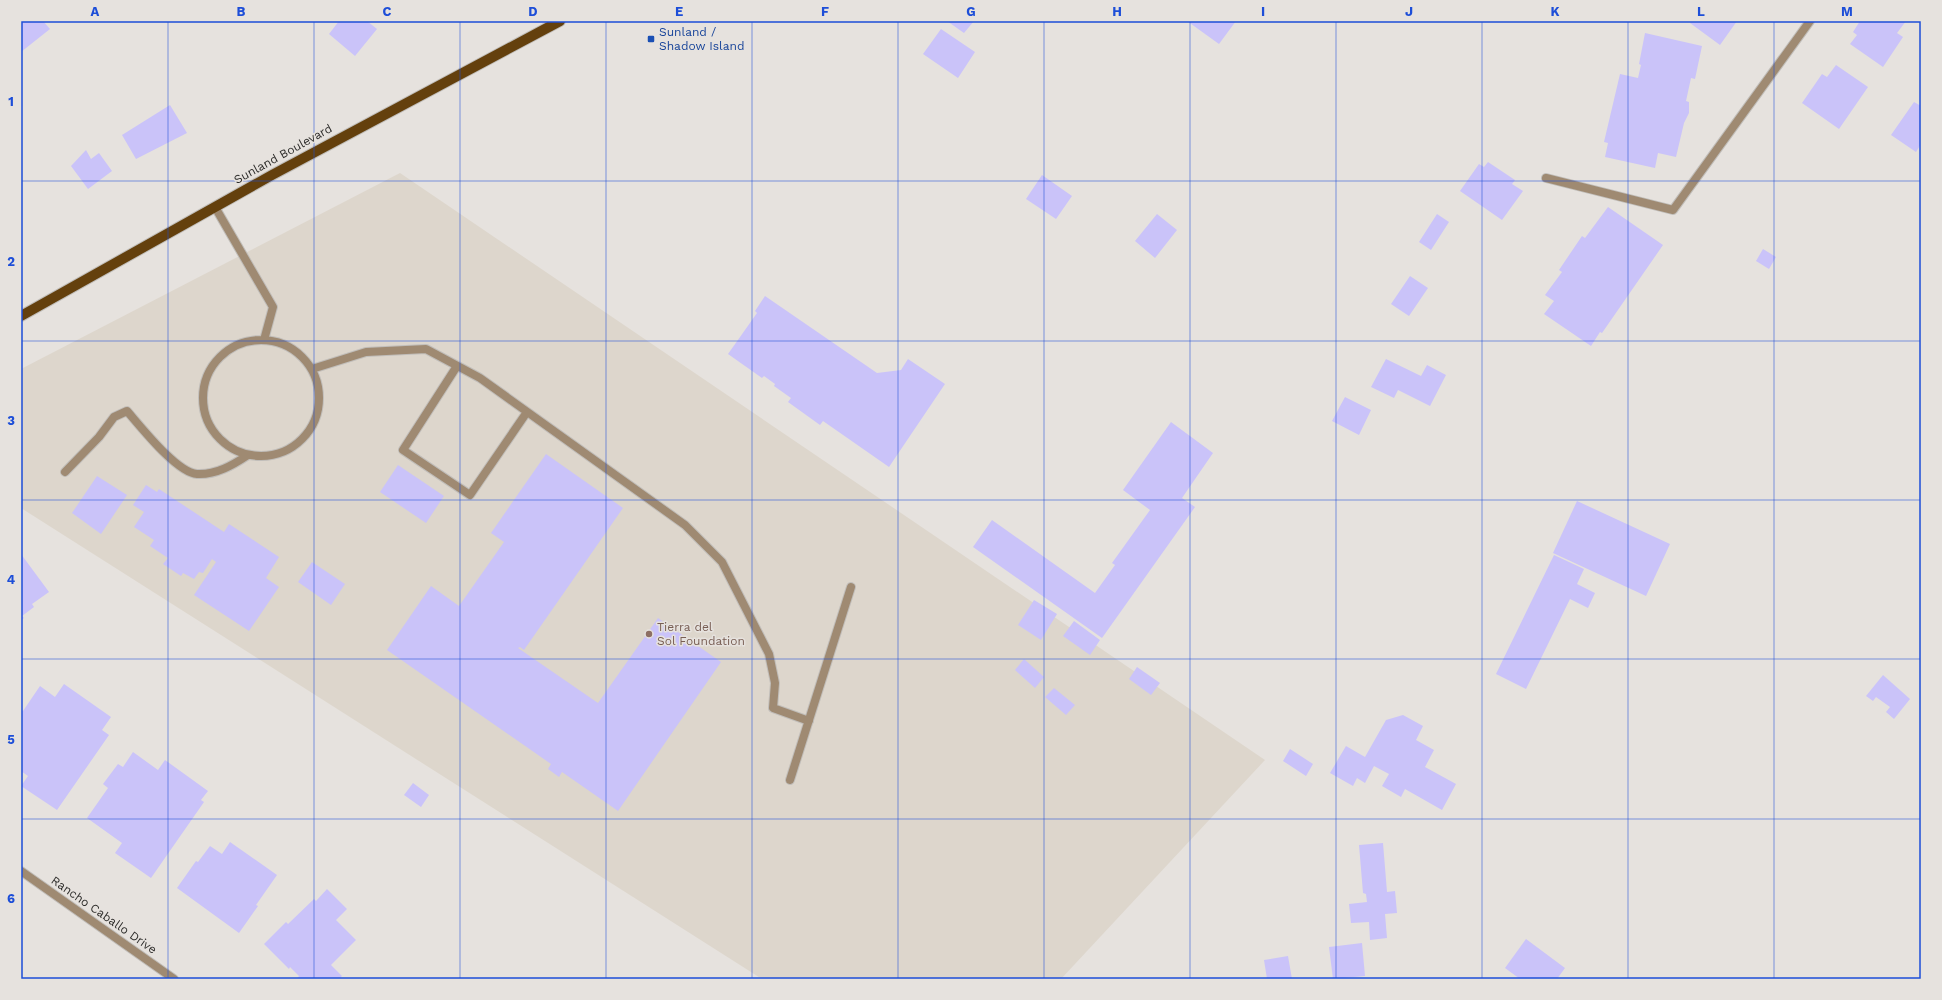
<svg xmlns="http://www.w3.org/2000/svg" width="1942" height="1000" font-family="'Work Sans',sans-serif">
<style>
.built{fill:#ddd6cc}
.building{fill:#cac3f9}
.lines{fill:none;stroke-linecap:round;stroke-linejoin:round}
.lane-casing{stroke:#c1beba;stroke-width:10}
.street-casing{stroke:#c1beba;stroke-width:10}
.primary-casing{stroke:#c1beba;stroke-width:12}
.lane{stroke:#9f8a72;stroke-width:8}
.street{stroke:#9f8a72;stroke-width:8}
.primary{stroke:#64400d;stroke-width:10}
.grid{fill:none;stroke:#1d4ed8;stroke-width:1;stroke-opacity:0.55}
.transit-dot{fill:#1a4fb4;stroke:#e6e2de;stroke-width:1.5}
.education-dot{fill:#8d6e63;stroke:#e6e2de;stroke-width:1.5}
.labels{text-anchor:middle;stroke-width:3;stroke-linejoin:round;paint-order:stroke}
.transit-label{font-size:12px;fill:#164399;stroke:#e6e2de;text-anchor:start}
.street-label{font-size:12px;fill:#2d2c2a;stroke:#e6e2de}
.education-label{font-size:12px;fill:#785e54;stroke:#e6e2de;text-anchor:start}
.neatline{fill:none;stroke:#1d4ed8;stroke-width:1.5}
.grid-label{font-size:13px;text-anchor:middle;font-weight:bold;fill:#1d4ed8}
</style>
<rect width="100%" height="100%" fill="#e6e2de"/>
<path class="built" d="M 400,173 L 1265,760 L 1061,979 L 762,979 L 21,508 L 21,369 Z"/>
<path class="building" d="M 21,21 L 43,21 L 50,29 L 21,52 Z
M 339,21 L 367,21 L 377,29 L 355,56 L 329,34 Z
M 947,21 L 974,21 L 964,33 Z
M 1187,21 L 1236,21 L 1219,44 Z
M 1691,21 L 1737,21 L 1720,45 L 1690,23 Z
M 1860,21 L 1906,21 L 1897,33 L 1903,37 L 1883,67 L 1850,44 L 1857,35 L 1853,32 Z
M 941,29 L 975,52 L 958,78 L 923,54 Z
M 1645,33 L 1702,46 L 1695,79 L 1691,78 L 1686,101 L 1689,102 L 1689,113 L 1684,123 L 1676,157 L 1658,153 L 1655,168 L 1605,157 L 1608,143 L 1604,142 L 1620,74 L 1638,78 L 1641,65 L 1639,64 Z
M 1836,65 L 1868,87 L 1839,129 L 1802,103 L 1822,74 L 1827,77 Z
M 1914,102 L 1921,106 L 1921,144 L 1916,152 L 1891,135 Z
M 170,105 L 187,133 L 136,159 L 122,135 Z
M 86,150 L 91,159 L 99,153 L 112,171 L 88,189 L 71,166 Z
M 1488,162 L 1515,180 L 1512,184 L 1523,191 L 1502,220 L 1460,191 L 1479,164 L 1484,167 Z
M 1042,175 L 1072,196 L 1056,219 L 1026,199 Z
M 1608,207 L 1663,245 L 1602,333 L 1600,332 L 1591,346 L 1544,314 L 1554,301 L 1545,295 L 1562,272 L 1559,270 L 1582,236 L 1585,238 Z
M 1157,214 L 1177,230 L 1155,258 L 1135,241 Z
M 1437,214 L 1449,222 L 1431,250 L 1419,242 Z
M 1763,249 L 1776,257 L 1769,269 L 1756,261 Z
M 1410,276 L 1428,288 L 1409,316 L 1391,304 Z
M 765,296 L 877,373 L 901,370 L 908,359 L 945,384 L 889,467 L 823,421 L 820,425 L 788,402 L 791,398 L 774,386 L 775,384 L 764,376 L 762,378 L 728,354 L 757,313 L 755,311 Z
M 1386,359 L 1421,376 L 1427,365 L 1446,375 L 1430,406 L 1398,390 L 1394,398 L 1371,387 Z
M 1345,397 L 1371,410 L 1359,435 L 1332,421 Z
M 1171,422 L 1213,453 L 1182,498 L 1195,507 L 1102,638 L 973,547 L 992,520 L 1095,593 L 1115,565 L 1112,563 L 1150,510 L 1123,490 Z
M 546,454 L 623,508 L 524,650 L 520,647 L 518,648 L 598,703 L 658,618 L 721,662 L 618,811 L 562,772 L 559,777 L 548,769 L 551,764 L 387,650 L 431,586 L 459,606 L 504,542 L 491,533 Z
M 398,465 L 444,496 L 426,523 L 380,492 Z
M 97,476 L 127,495 L 101,534 L 72,513 Z
M 146,485 L 157,492 L 159,489 L 224,532 L 229,524 L 279,557 L 266,578 L 279,587 L 249,631 L 194,595 L 216,562 L 212,559 L 203,573 L 199,572 L 194,579 L 183,573 L 181,576 L 163,564 L 168,558 L 150,546 L 154,540 L 134,527 L 144,512 L 133,505 Z
M 1577,501 L 1670,544 L 1646,596 L 1553,553 Z
M 21,554 L 49,592 L 32,604 L 34,607 L 22,616 L 24,618 L 21,620 Z
M 1554,555 L 1584,569 L 1577,584 L 1595,593 L 1588,608 L 1570,599 L 1526,689 L 1496,674 Z
M 312,562 L 345,584 L 331,605 L 298,582 Z
M 1034,600 L 1057,614 L 1041,640 L 1018,625 Z
M 1074,621 L 1100,640 L 1090,655 L 1063,636 Z
M 1024,659 L 1044,677 L 1035,688 L 1015,670 Z
M 1137,667 L 1160,683 L 1151,695 L 1129,679 Z
M 1883,675 L 1910,699 L 1894,719 L 1886,712 L 1890,707 L 1876,697 L 1873,701 L 1866,696 Z
M 64,684 L 111,717 L 102,730 L 109,735 L 57,810 L 21,786 L 28,776 L 21,771 L 21,710 L 23,711 L 40,686 L 55,697 Z
M 1054,688 L 1075,705 L 1066,715 L 1045,697 Z
M 1403,715 L 1423,726 L 1416,740 L 1434,750 L 1425,767 L 1456,784 L 1442,810 L 1405,789 L 1401,797 L 1382,786 L 1389,774 L 1374,766 L 1365,783 L 1357,778 L 1353,786 L 1330,773 L 1346,746 L 1365,757 L 1386,720 Z
M 1290,749 L 1313,764 L 1306,776 L 1283,761 Z
M 133,752 L 158,770 L 165,760 L 208,791 L 201,800 L 204,802 L 151,878 L 115,853 L 122,843 L 87,818 L 108,788 L 103,784 L 118,764 L 123,767 Z
M 413,783 L 429,795 L 421,807 L 404,795 Z
M 230,842 L 277,875 L 256,905 L 258,906 L 239,933 L 177,888 L 196,861 L 198,862 L 210,846 L 222,854 Z
M 1383,843 L 1387,892 L 1395,891 L 1397,913 L 1385,914 L 1387,938 L 1370,940 L 1369,922 L 1351,923 L 1349,904 L 1367,902 L 1366,894 L 1363,893 L 1359,845 Z
M 327,889 L 347,909 L 336,920 L 356,940 L 331,965 L 342,976 L 339,979 L 297,979 L 299,976 L 290,967 L 289,969 L 264,944 L 286,922 L 288,924 L 314,899 L 316,901 Z
M 1526,939 L 1565,968 L 1557,979 L 1520,979 L 1505,968 Z
M 1362,943 L 1365,976 L 1333,979 L 1329,947 Z
M 1288,956 L 1292,979 L 1267,979 L 1264,960 Z"/>
<g class="lines">
<g class="lane-casing">
<path id="lane" d="M 1546,178 L 1673,210 L 1810,21
M 215,207 L 273,307 L 264,340
M203 398a58 58 0 1 1 116 0a58 58 0 1 1-116 0Z
M 457,366 L 403,450 L 470,495 L 527,412
M 312,369 L 366,352 L 426,349 L 480,378 L 685,525 L 722,562 L 769,654 L 775,683 L 773,708 L 809,721
M 65,472 L 99,437 L 114,417 L 127,411 C 141,427 177,473 197,474 C 216,475 233,465 248,455
M 790,780 L 851,587"/>
</g>
<g class="street-casing">
<path id="street" d="M 21,871 L 174,979"/>
</g>
<g class="primary-casing">
<path id="primary" d="M 21,316 L 272,175 L 560,21"/>
</g>
<use href="#lane" class="lane"/>
<use href="#street" class="street"/>
<use href="#primary" class="primary"/>
</g>
<path class="grid" d="M 168,21 L 168,979M 314,21 L 314,979M 460,21 L 460,979M 606,21 L 606,979M 752,21 L 752,979M 898,21 L 898,979M 1044,21 L 1044,979M 1190,21 L 1190,979M 1336,21 L 1336,979M 1482,21 L 1482,979M 1628,21 L 1628,979M 1774,21 L 1774,979M 21,181 L 1921,181M 21,341 L 1921,341M 21,500 L 1921,500M 21,659 L 1921,659M 21,819 L 1921,819"/>
<rect class="transit-dot" x="647" y="35" width="8" height="8" rx="2"/>
<circle class="education-dot" cx="649" cy="634" r="4"/>
<g class="labels">
<g class="transit-label">
<text x="659" y="36">Sunland /<tspan x="659" dy="14">Shadow Island</tspan></text>
</g>
<g class="street-label">
<text transform="translate(283 154) rotate(-29)" y="4">Sunland Boulevard</text>
<text transform="translate(104 915) rotate(35)" y="4">Rancho Caballo Drive</text>
</g>
<g class="education-label">
<text x="657" y="631">Tierra del<tspan x="657" dy="14">Sol Foundation</tspan></text>
</g>
</g>
<rect width="1942" height="1000" fill="none" stroke="#e6e2de" stroke-width="44"/>
<rect x="22" y="22" width="1898" height="956" class="neatline"/>
<g class="grid-label">
<text x="95" y="16">A</text>
<text x="241" y="16">B</text>
<text x="387" y="16">C</text>
<text x="533" y="16">D</text>
<text x="679" y="16">E</text>
<text x="825" y="16">F</text>
<text x="971" y="16">G</text>
<text x="1117" y="16">H</text>
<text x="1263" y="16">I</text>
<text x="1409" y="16">J</text>
<text x="1555" y="16">K</text>
<text x="1701" y="16">L</text>
<text x="1847" y="16">M</text>
<text x="11" y="106">1</text>
<text x="11" y="266">2</text>
<text x="11" y="425">3</text>
<text x="11" y="584">4</text>
<text x="11" y="744">5</text>
<text x="11" y="903">6</text>
</g>
</svg>
